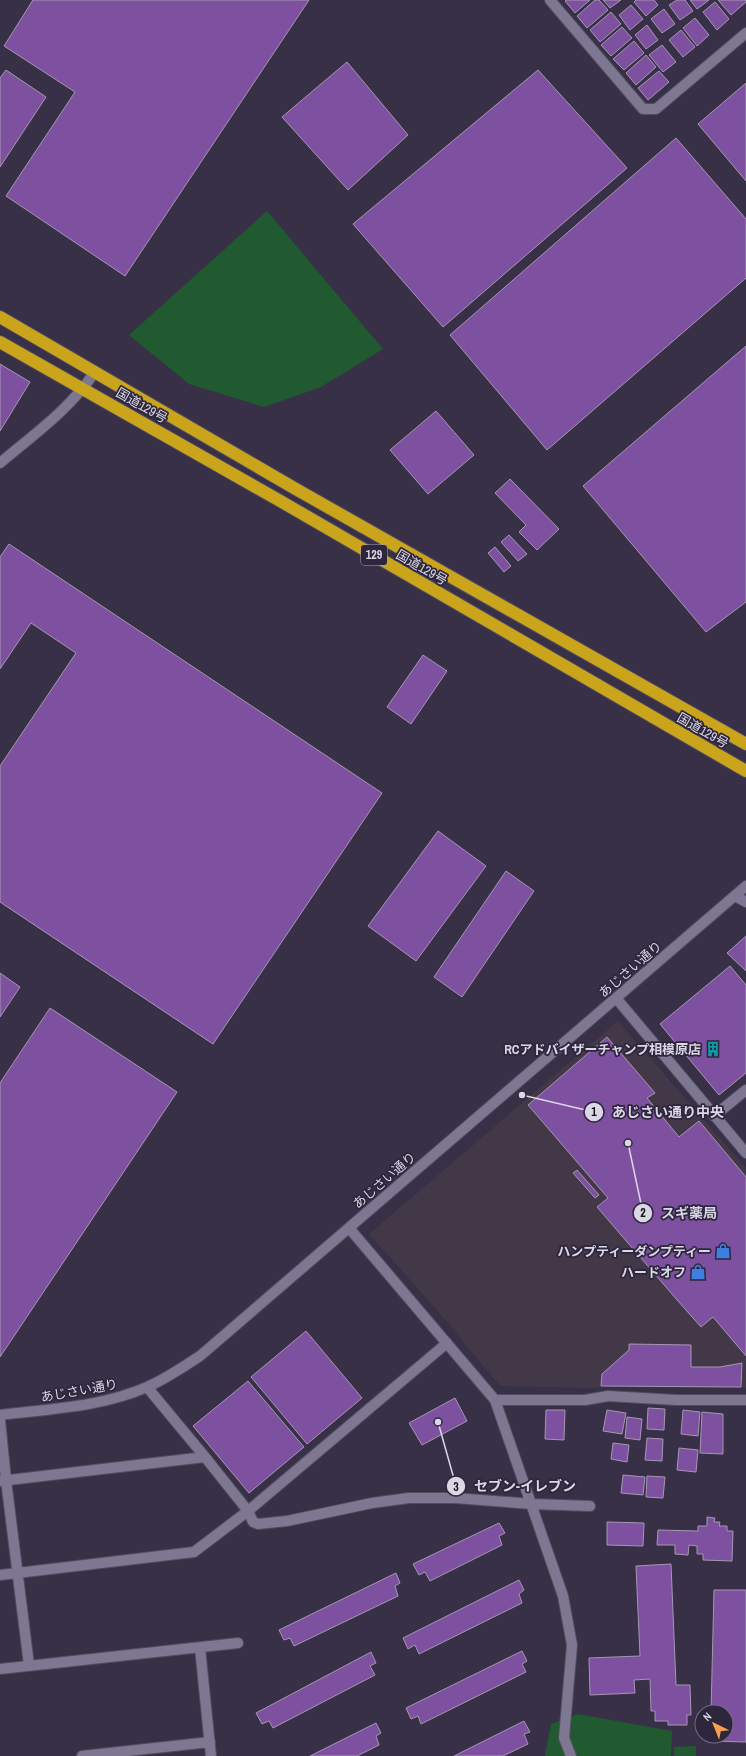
<svg xmlns="http://www.w3.org/2000/svg" width="746" height="1756" font-family="'Archivo Narrow','Noto Sans JP',sans-serif">
<style>
.commercial{fill:#423847}
.green{fill:#215a31}
.building{fill:#7e51a0;stroke:#a597b2}
.lines{fill:none;stroke-linecap:round;stroke-linejoin:round}
.minor-casing{stroke:#534d61;stroke-width:12}
.highway-casing{stroke:#534d61;stroke-width:14}
.minor{stroke:#7e7792;stroke-width:10}
.highway{stroke:#caa51b;stroke-width:12}
.labels{text-anchor:middle;stroke-width:3.5;stroke-linejoin:round;paint-order:stroke}
.shield{fill:#2d263d;stroke:#a7a2b4;stroke-width:1}
.shield-label{font-size:12px;font-weight:bold;fill:#dbd7e7}
.street-label{font-size:13px;fill:#dbd7e7;stroke:#2d263d}
.poi-label{font-size:13px;font-weight:bold;fill:#dbd7e7;stroke:#2d263d;text-anchor:end}
.leader{fill:none;stroke:#dbd7e7;stroke-width:1.5}
.callout-dot{fill:#dbd7e7;stroke:#2d263d;stroke-width:1.5}
.mark-label{font-size:12px;text-anchor:middle;font-weight:bold;fill:#111}
.callout-label{font-size:14px;text-anchor:middle;font-weight:bold;fill:#dbd7e7;stroke:#2d263d;stroke-width:3.5;stroke-linejoin:round;paint-order:stroke}
</style>
<rect width="100%" height="100%" fill="#373047"/>
<path class="commercial" d="M 618,1021 L 746,1168 L 746,1388 L 600,1387 L 593,1388 L 500,1386 L 436,1309 L 369,1234 Z"/>
<path class="green" d="M 267,211 L 383,349 L 321,387 L 264,407 L 189,384 L 129,335 Z
M 578,1714 L 672,1731 L 671,1756 L 545,1756 L 551,1724 Z
M 696,1746 L 696,1756 L 674,1756 L 674,1747 Z"/>
<path class="building" d="M 33,0 L 309,0 L 125,276 L 6,196 L 75,92 L 4,46 Z
M 566,0 L 590,0 L 575,13 L 565,1 Z
M 595,0 L 599,0 L 608,10 L 587,28 L 577,16 Z
M 603,0 L 621,0 L 610,8 Z
M 636,0 L 654,0 L 658,5 L 646,16 L 634,2 Z
M 677,0 L 685,0 L 693,11 L 680,20 L 669,5 Z
M 690,0 L 709,0 L 697,9 Z
M 718,0 L 746,0 L 746,2 L 731,15 Z
M 715,2 L 729,19 L 717,30 L 703,12 Z
M 631,5 L 643,19 L 630,30 L 619,15 Z
M 664,9 L 675,24 L 662,33 L 651,19 Z
M 611,12 L 621,24 L 600,42 L 590,30 Z
M 695,18 L 709,35 L 697,46 L 683,28 Z
M 647,25 L 658,40 L 646,49 L 635,35 Z
M 622,27 L 632,38 L 611,56 L 601,45 Z
M 681,30 L 695,47 L 683,57 L 669,40 Z
M 634,41 L 644,53 L 624,70 L 613,59 Z
M 662,45 L 676,62 L 663,72 L 649,55 Z
M 646,55 L 656,67 L 636,85 L 626,73 Z
M 347,62 L 408,135 L 348,190 L 282,117 Z
M 6,70 L 46,97 L 0,167 L 0,78 Z
M 538,70 L 627,168 L 443,327 L 353,224 Z
M 659,71 L 669,82 L 648,100 L 638,88 Z
M 746,83 L 746,181 L 698,124 Z
M 676,138 L 746,219 L 746,278 L 547,450 L 450,335 Z
M 746,346 L 746,602 L 706,632 L 583,486 Z
M 0,364 L 30,382 L 0,431 Z
M 436,411 L 474,455 L 428,494 L 390,450 Z
M 510,479 L 559,529 L 537,550 L 519,532 L 526,525 L 495,493 Z
M 509,535 L 527,554 L 518,561 L 501,542 Z
M 9,544 L 382,793 L 213,1044 L 0,902 L 0,766 L 76,653 L 31,623 L 0,669 L 0,557 Z
M 495,547 L 511,566 L 504,572 L 488,553 Z
M 423,655 L 447,671 L 411,724 L 387,707 Z
M 438,831 L 486,866 L 416,961 L 368,926 Z
M 506,871 L 534,891 L 462,997 L 434,977 Z
M 746,936 L 746,971 L 727,953 Z
M 730,966 L 746,985 L 746,1073 L 719,1095 L 660,1024 Z
M 0,973 L 20,987 L 0,1017 Z
M 50,1008 L 177,1092 L 0,1357 L 0,1083 Z
M 607,1037 L 655,1093 L 647,1098 L 679,1137 L 699,1121 L 746,1177 L 746,1356 L 713,1317 L 701,1327 L 678,1301 L 597,1207 L 608,1198 L 528,1105 Z
M 577,1170 L 599,1195 L 595,1198 L 573,1173 Z
M 306,1331 L 362,1398 L 307,1444 L 251,1377 Z
M 629,1344 L 691,1345 L 691,1367 L 720,1367 L 742,1363 L 741,1387 L 601,1386 L 602,1374 L 629,1350 Z
M 248,1381 L 304,1447 L 249,1493 L 193,1426 Z
M 455,1398 L 467,1421 L 422,1445 L 409,1423 Z
M 648,1408 L 665,1409 L 664,1430 L 647,1429 Z
M 546,1410 L 565,1410 L 564,1440 L 545,1439 Z
M 607,1410 L 626,1413 L 622,1434 L 603,1431 Z
M 683,1410 L 700,1412 L 698,1436 L 681,1434 Z
M 702,1412 L 723,1414 L 723,1454 L 700,1453 Z
M 627,1417 L 642,1419 L 640,1440 L 625,1438 Z
M 647,1438 L 663,1439 L 662,1461 L 645,1460 Z
M 613,1443 L 629,1445 L 627,1462 L 611,1459 Z
M 679,1448 L 698,1450 L 696,1472 L 677,1470 Z
M 623,1475 L 645,1477 L 643,1495 L 621,1493 Z
M 647,1476 L 665,1477 L 663,1498 L 646,1497 Z
M 707,1517 L 715,1518 L 714,1522 L 720,1522 L 719,1526 L 727,1526 L 727,1531 L 733,1531 L 732,1561 L 703,1560 L 703,1554 L 697,1554 L 697,1546 L 689,1545 L 688,1555 L 675,1554 L 675,1545 L 657,1545 L 658,1530 L 698,1531 L 698,1526 L 707,1526 Z
M 607,1522 L 644,1523 L 643,1546 L 607,1545 Z
M 499,1523 L 505,1533 L 499,1536 L 502,1545 L 430,1581 L 425,1572 L 419,1575 L 413,1564 Z
M 671,1564 L 676,1685 L 690,1685 L 691,1715 L 687,1715 L 687,1725 L 668,1725 L 668,1721 L 655,1721 L 655,1711 L 651,1711 L 650,1679 L 634,1680 L 635,1693 L 590,1695 L 589,1658 L 640,1656 L 636,1566 Z
M 396,1573 L 400,1583 L 395,1586 L 398,1596 L 294,1646 L 290,1638 L 284,1640 L 279,1630 Z
M 519,1580 L 524,1590 L 519,1594 L 522,1603 L 419,1654 L 415,1645 L 408,1649 L 403,1638 Z
M 714,1590 L 746,1590 L 746,1742 L 710,1741 L 710,1736 L 726,1736 L 726,1712 L 711,1712 Z
M 522,1651 L 527,1661 L 522,1664 L 526,1672 L 421,1724 L 418,1716 L 411,1719 L 406,1708 Z
M 371,1652 L 376,1663 L 370,1666 L 375,1675 L 273,1728 L 269,1721 L 262,1724 L 256,1713 Z
M 524,1721 L 530,1732 L 524,1734 L 528,1744 L 503,1756 L 454,1756 Z
M 376,1723 L 381,1733 L 376,1736 L 379,1745 L 357,1756 L 310,1756 Z"/>
<g class="lines">
<g class="minor-casing">
<path id="minor" d="M 550,0 L 643,109 L 656,109 L 746,33
M 0,463 C 33,435 70,409 94,373
M 735,896 L 746,902
M 616,998 L 746,1153
M 714,1116 L 746,1090
M 349,1228 L 495,1400 L 563,1596 L 572,1645 L 564,1738 L 571,1756
M 147,1387 L 205,1457 L 248,1511 L 253,1522 L 258,1524 L 287,1521 L 372,1503 L 409,1498 L 455,1498 L 532,1504 L 590,1506
M 495,1400 L 585,1400 L 608,1396 L 676,1400 L 746,1400
M 0,1415 C 48,1409 102,1407 147,1387 C 166,1379 183,1367 200,1356 L 746,886
M 0,1420 L 6,1480 L 29,1665
M 0,1481 L 205,1457
M 0,1575 L 194,1552 L 248,1511 L 447,1343
M 200,1648 L 211,1756
M 0,1669 L 238,1643
M 82,1756 L 210,1742"/>
</g>
<g class="highway-casing">
<path id="highway" d="M 0,317 L 294,488 L 746,744
M 0,342 L 282,502 L 746,771"/>
</g>
<use href="#minor" class="minor"/>
<use href="#highway" class="highway"/>
</g>
<defs>
<g id="building-bare" transform="scale(1.2)"><path d="M-4-6H4V6H1V3H-1V6H-4ZM-2.5-4.3h1.7v1.8h-1.7ZM.8-4.3h1.7v1.8H.8ZM-2.5-1h1.7V.8h-1.7ZM.8-1h1.7V.8H.8Z" fill="#0f9aa8" stroke="#2d263d" stroke-width="2.5" paint-order="stroke"/></g>
<g id="shop-bare" transform="scale(1.2)"><path d="M-5-2.5h2.3a2.7 3.5 0 0 1 5.4 0H5L5.5 6h-11ZM-1.5-2.5h3a1.5 2.3 0 0 0-3 0Z" fill="#3f7fe0" stroke="#2d263d" stroke-width="2.5" paint-order="stroke"/></g>
</defs>
<g fill-rule="evenodd">
<use href="#building-bare" x="713" y="1049"/>
<use href="#shop-bare" x="723" y="1251"/>
<use href="#shop-bare" x="698" y="1272"/>
</g>
<g class="labels">
<rect class="shield" x="361" y="545" width="26" height="20" rx="3"/>
<g class="shield-label">
<text x="374" y="559">129</text>
</g>
<g class="street-label">
<text transform="translate(142 405) rotate(30)" y="5">国道129号</text>
<text transform="translate(422 567) rotate(30)" y="5">国道129号</text>
<text transform="translate(703 730) rotate(30)" y="5">国道129号</text>
<text transform="translate(630 969) rotate(-41)" y="5">あじさい通り</text>
<text transform="translate(384 1180) rotate(-41)" y="5">あじさい通り</text>
<text transform="translate(79 1390) rotate(-10)" y="5">あじさい通り</text>
</g>
<g class="poi-label">
<text x="701" y="1054">RCアドバイザーチャンプ相模原店</text>
<text x="711" y="1256">ハンプティーダンプティー</text>
<text x="686" y="1277">ハードオフ</text>
</g>
</g>
<path class="leader" d="M522 1095L594 1112M628 1143L643 1213M438 1422L456 1486"/>
<g class="callout-dot">
<circle cx="522" cy="1095" r="4"/>
<circle cx="628" cy="1143" r="4"/>
<circle cx="438" cy="1422" r="4"/>
<circle cx="594" cy="1112" r="10"/>
<circle cx="643" cy="1213" r="10"/>
<circle cx="456" cy="1486" r="10"/>
</g>
<g class="mark-label">
<text x="594" y="1116">1</text>
<text x="643" y="1217">2</text>
<text x="456" y="1491">3</text>
</g>
<g class="callout-label">
<text x="668" y="1117">あじさい通り中央</text>
<text x="689" y="1218">スギ薬局</text>
<text x="525" y="1491">セブン-イレブン</text>
</g>
<g transform="translate(714 1724) rotate(317)"><circle r="19" fill="#2d263d" stroke="#736d81"/>
<path d="M0-3L7 15L0 10L-7 15Z" fill="#fa9f4e"/>
<text y="-6" font-size="11" font-weight="bold" text-anchor="middle" fill="#dbd7e7">N</text>
</g>
</svg>
